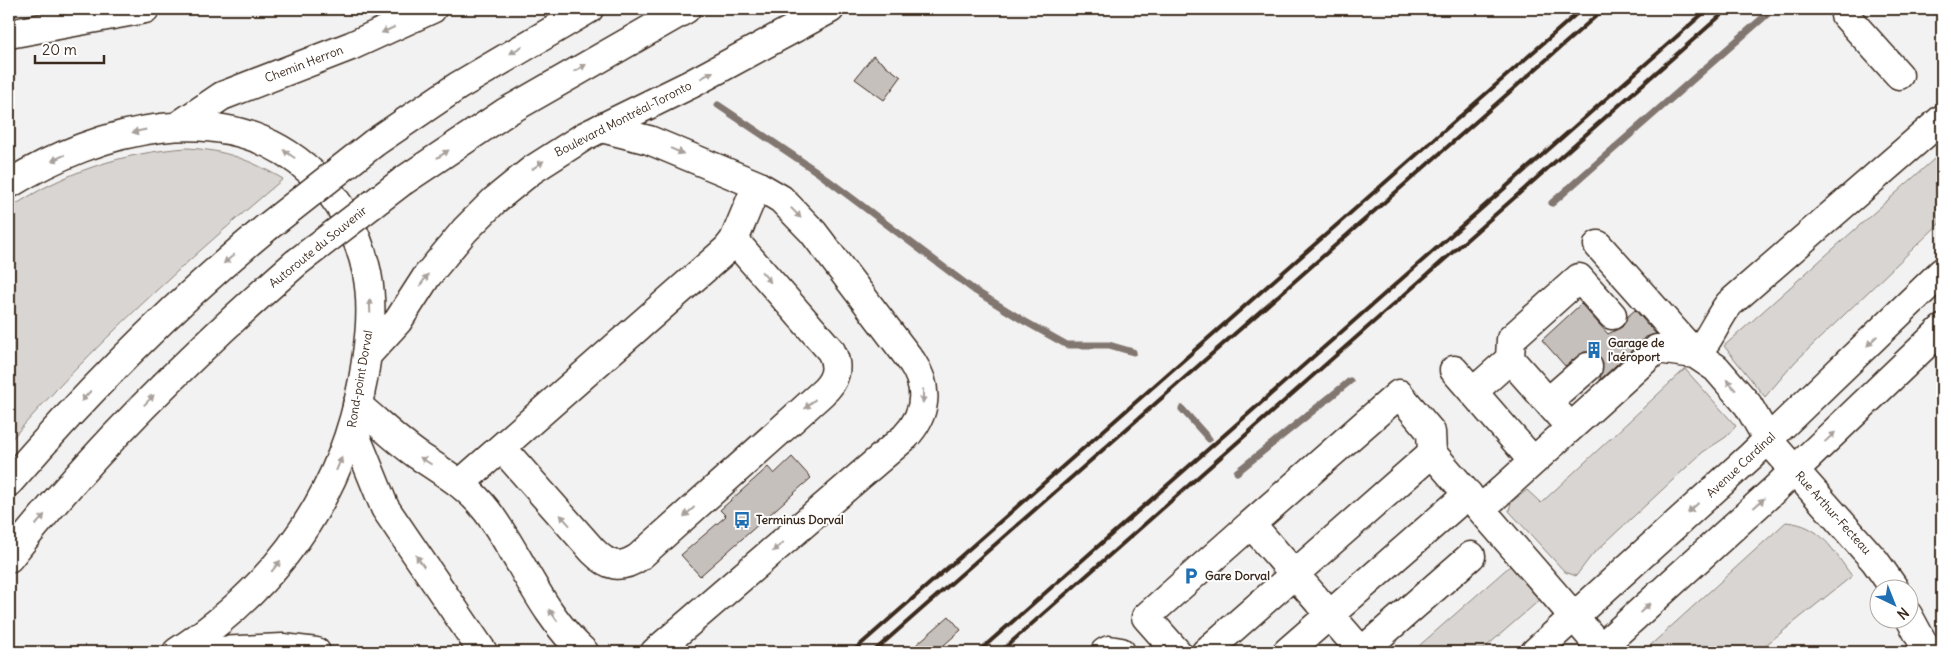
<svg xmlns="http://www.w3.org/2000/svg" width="1951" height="661" font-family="Delius,sans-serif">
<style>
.green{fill:#d8d5d2;stroke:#8a8078}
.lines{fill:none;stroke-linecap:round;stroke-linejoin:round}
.stream{stroke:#827770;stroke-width:7}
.building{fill:#c6c0bd;stroke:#3b2a1e}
.minor-casing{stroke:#3b2a1e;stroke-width:31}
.major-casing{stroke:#3b2a1e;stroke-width:31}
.highway-casing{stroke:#3b2a1e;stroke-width:31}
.minor{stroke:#fff;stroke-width:28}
.major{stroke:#fff;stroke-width:28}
.highway{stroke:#fff;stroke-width:28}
.rail{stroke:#3b2a1e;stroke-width:4}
.highway-bridge-casing{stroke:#3b2a1e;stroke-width:31;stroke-linecap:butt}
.highway-bridge{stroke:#fff;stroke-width:28}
.oneway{fill:#a79f9a}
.labels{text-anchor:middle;stroke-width:4;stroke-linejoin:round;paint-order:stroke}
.street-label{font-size:12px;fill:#3b2a1e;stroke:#fff}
.poi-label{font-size:12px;font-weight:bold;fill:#3b2a1e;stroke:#fff;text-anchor:start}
</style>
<rect width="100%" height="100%" fill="#f3f2f2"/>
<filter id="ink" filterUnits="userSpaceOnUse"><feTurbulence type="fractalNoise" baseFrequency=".02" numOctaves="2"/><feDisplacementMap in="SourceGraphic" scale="10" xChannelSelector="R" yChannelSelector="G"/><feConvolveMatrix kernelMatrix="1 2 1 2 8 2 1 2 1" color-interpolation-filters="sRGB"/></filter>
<g filter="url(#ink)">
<path class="green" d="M 187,148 C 226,150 250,160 283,179 C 186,261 92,346 9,442 L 9,209 C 61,173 124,152 187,148 Z
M 1942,152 L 1942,221 L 1795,362 L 1765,397 L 1724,346 Z
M 1685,369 L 1736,426 L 1726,437 L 1703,452 L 1592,555 L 1576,576 L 1565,572 L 1509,511 L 1511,502 L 1527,490 L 1541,503 Z
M 1786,522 C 1822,525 1832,550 1852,576 L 1757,652 L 1643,652 Z
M 1511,565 L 1542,598 L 1480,652 L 1412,652 Z"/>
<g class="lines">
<path class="stream" d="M 718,105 L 816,171 L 974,290 L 1024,321 L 1067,345 L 1109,345 L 1133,352
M 1552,203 L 1773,9
M 1182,409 L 1209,439
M 1237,472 L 1350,381"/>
</g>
<path class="building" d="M 873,56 L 901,77 L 884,100 L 855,79 Z
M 1581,304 L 1608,334 L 1622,327 L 1627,317 L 1635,310 L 1656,334 L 1646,337 L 1600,380 L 1603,364 L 1599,356 L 1593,352 L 1584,352 L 1565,366 L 1542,340 Z
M 792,457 L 811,478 L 700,576 L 681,555 L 726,516 L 720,510 L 768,467 L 774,474 Z
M 949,616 L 961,630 L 936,652 L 908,652 Z"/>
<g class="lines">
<g class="minor-casing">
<path id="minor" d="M 1845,15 L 1899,75
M 9,34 L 145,9
M 601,128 L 649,140 L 757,185 L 781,199 L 813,232 L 912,362 C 930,389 926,415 905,437 L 655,652
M 1598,245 L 1695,354 L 1716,368 L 1748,405 L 1768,440 L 1875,561 L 1894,588
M 1510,359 L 1570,427
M 1454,370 L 1533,461
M 1473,392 L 1510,359 L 1511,339 L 1579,278 L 1612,315
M 1548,402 L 1588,367
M 357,405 C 378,422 397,441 419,456 C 444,473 468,486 487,511 C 521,556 541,614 584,652
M 502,448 L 593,551 C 608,566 620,570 639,557 L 821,394 C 835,382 840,368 831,351 L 734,240
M 461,483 L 727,249 L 734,240 L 757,185
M 1481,509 L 1657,349 L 1695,354 C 1711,340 1716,320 1729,304 L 1942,119
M 1251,524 L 1399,394 L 1431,432 L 1432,453
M 1908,615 L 1928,652
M 1105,652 L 1109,650 L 1121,652
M 1177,652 L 1146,617 L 1251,524 L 1362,652
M 1206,652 L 1432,453 L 1601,648
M 1287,652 L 1468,494
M 1361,652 L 1471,556"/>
</g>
<g class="major-casing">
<path id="major" d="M 179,125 L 222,96 L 351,46 L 432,9
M 9,184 C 98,129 226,93 312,173 C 340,199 359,235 367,273 C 374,309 369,344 363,380 C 341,497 276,587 177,652
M 367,355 L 398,321 L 427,276 L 465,230 L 495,200 L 532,170 L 585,136 L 691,84 L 830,9
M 1535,652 L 1751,456 L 1942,272
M 1596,652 L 1774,490 L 1942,329"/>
</g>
<g class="highway-casing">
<path id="highway" d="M 374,143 L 458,86 L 589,9
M 403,181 L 506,112 L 686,9
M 352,427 L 385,508 L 483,652
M 9,482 C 88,391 173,305 266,228
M 9,558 C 94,450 192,354 296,263
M 193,652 L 283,648 L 316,652"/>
</g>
<use href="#minor" class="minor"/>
<use href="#major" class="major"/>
<use href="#highway" class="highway"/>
<path class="rail" d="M 852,652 L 1582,9
M 873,652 L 1604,9
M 978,652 L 1708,9
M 1000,652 L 1728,9"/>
<g class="highway-bridge-casing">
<path id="highway-bridge" d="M 266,228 L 374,143
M 296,263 L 403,181"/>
</g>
<use href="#highway-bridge" class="highway-bridge"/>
</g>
<defs><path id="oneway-solid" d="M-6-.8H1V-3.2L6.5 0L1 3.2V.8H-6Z" transform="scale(1.25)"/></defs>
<g class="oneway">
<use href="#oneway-solid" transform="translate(388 30) rotate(156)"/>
<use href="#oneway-solid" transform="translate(516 50) rotate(149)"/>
<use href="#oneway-solid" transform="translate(580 68) rotate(-30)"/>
<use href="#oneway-solid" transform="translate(707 75) rotate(-29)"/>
<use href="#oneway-solid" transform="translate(139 131) rotate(168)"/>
<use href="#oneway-solid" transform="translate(677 151) rotate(23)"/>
<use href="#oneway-solid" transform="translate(289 154) rotate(-145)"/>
<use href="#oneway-solid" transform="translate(443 154) rotate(-34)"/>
<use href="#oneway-solid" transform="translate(58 158) rotate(155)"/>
<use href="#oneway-solid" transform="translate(538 165) rotate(-36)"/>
<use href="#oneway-solid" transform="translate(796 213) rotate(46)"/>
<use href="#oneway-solid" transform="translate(229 259) rotate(140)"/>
<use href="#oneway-solid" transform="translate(766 277) rotate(49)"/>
<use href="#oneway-solid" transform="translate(424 280) rotate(-55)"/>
<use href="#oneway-solid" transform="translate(370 306) rotate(-92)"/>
<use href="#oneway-solid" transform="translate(1872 341) rotate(136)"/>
<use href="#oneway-solid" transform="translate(1731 385) rotate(-131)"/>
<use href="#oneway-solid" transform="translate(86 396) rotate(133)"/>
<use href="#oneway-solid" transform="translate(923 396) rotate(91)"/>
<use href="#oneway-solid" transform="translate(149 400) rotate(-46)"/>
<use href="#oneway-solid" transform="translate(810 404) rotate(138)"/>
<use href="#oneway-solid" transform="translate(1830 437) rotate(-43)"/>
<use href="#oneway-solid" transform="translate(426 461) rotate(-148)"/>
<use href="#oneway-solid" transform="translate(339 464) rotate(-67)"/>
<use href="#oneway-solid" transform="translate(1759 503) rotate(-42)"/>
<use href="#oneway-solid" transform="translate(1693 508) rotate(138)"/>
<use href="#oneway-solid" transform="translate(689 512) rotate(138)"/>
<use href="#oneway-solid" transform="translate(40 520) rotate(-50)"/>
<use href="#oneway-solid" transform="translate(565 520) rotate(-132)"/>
<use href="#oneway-solid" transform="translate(778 547) rotate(139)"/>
<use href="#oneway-solid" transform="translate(420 561) rotate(-125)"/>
<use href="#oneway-solid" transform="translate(276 566) rotate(-51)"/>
<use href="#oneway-solid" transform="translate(1645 608) rotate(-43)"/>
<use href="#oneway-solid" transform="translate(553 615) rotate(-126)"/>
</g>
</g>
<defs>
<g id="building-bare" transform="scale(1.35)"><path d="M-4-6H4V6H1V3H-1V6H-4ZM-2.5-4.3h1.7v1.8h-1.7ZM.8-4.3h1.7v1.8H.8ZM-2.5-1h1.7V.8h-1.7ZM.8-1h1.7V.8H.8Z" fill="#1f6fb2" stroke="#fff" stroke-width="2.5" paint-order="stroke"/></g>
<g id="bus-bare" transform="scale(1.35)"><path d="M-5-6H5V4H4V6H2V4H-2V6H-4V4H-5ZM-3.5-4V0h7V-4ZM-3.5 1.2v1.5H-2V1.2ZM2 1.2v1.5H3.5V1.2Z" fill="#1f6fb2" stroke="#fff" stroke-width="2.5" paint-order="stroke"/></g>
<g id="parking-bare" transform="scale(1.35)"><path d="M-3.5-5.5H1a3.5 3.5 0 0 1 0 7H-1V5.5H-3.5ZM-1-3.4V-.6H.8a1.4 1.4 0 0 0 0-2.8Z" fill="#1f6fb2" stroke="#fff" stroke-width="2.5" paint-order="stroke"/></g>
</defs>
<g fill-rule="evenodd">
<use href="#building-bare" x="1594" y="350"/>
<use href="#bus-bare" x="742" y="520"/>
<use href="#parking-bare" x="1191" y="576"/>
</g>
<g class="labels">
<g class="street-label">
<text transform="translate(304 64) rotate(-21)" y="4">Chemin Herron</text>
<text transform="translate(623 119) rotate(-27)" y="4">Boulevard Montréal-Toronto</text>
<text transform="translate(318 247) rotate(-39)" y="4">Autoroute du Souvenir</text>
<text transform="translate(360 379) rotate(-80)" y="4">Rond-point Dorval</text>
<text transform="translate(1741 465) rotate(-43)" y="4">Avenue Cardinal</text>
<text transform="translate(1833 513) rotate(48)" y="4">Rue Arthur-Fecteau</text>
</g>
<g class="poi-label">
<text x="1608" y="347">Garage de<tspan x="1608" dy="14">l'aéroport</tspan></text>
<text x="756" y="524">Terminus Dorval</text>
<text x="1205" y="580">Gare Dorval</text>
</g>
</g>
<rect width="1951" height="661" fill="none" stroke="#fff" stroke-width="30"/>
<rect x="15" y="15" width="1921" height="631" fill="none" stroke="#3b2a1e" stroke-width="2" filter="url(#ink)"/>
<g transform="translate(1894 604) rotate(137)"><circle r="24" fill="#ffffff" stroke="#b1aaa5"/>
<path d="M0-4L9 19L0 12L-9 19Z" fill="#1f6fb2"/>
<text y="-8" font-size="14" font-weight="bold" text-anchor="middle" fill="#3b2a1e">N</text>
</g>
<path d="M35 55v8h69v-8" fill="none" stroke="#3b2a1e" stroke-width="2.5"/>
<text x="42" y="55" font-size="15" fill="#3b2a1e" stroke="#ffffff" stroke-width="4" paint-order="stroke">20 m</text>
</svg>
